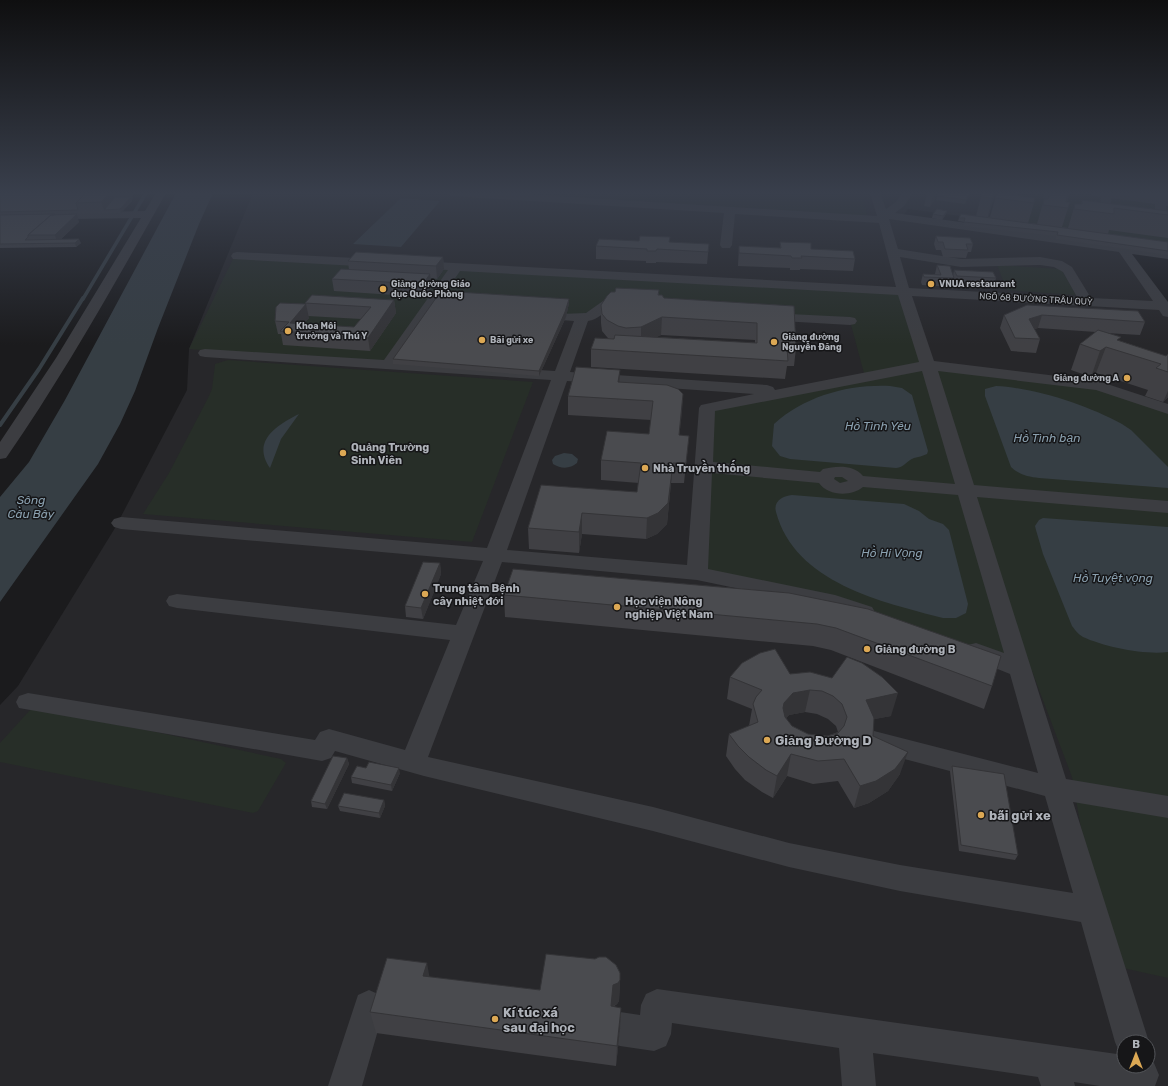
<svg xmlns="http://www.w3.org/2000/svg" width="1168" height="1086" font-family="Rubik,sans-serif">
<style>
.built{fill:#27272a;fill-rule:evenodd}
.green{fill:#272e28}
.water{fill:#363e44}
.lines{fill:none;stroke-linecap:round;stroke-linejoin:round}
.stream-far1{stroke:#363e44;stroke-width:3.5}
.stream{stroke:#363e44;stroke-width:4}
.minor{fill:#3c3d41;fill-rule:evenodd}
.wall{fill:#404044;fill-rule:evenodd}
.shaded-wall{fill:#343437}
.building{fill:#4a4b4f;stroke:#343437;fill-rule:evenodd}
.poi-dot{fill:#dca854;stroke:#161618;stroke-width:1.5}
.labels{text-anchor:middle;stroke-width:3;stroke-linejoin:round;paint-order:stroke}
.far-poi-label{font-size:9px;font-weight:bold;fill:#afb3ba;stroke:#161618;text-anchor:start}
.far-street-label{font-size:9px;fill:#afb3ba;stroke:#161618}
.poi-label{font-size:11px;font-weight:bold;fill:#afb3ba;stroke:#161618;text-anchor:start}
.water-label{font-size:12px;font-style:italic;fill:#8ba1b0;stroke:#161618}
.near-poi-label{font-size:13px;font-weight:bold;fill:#afb3ba;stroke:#161618;text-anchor:start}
</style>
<rect width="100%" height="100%" fill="#1b1b1d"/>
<path class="built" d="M 253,193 L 1147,193 L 1168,244 L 908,209 L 902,217 L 1119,248 L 1168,313 L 1168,1086 L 0,1086 L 0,705 L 18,686 L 115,528 L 187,390 L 189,349 ZM 1124,1042 L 1148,1042 L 1148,1066 L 1124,1066 Z"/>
<path class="green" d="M 536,193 L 637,193 L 638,196 L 655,196 L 654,193 L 657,193 L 659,195 L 694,193 L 695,196 L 638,198 L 814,195 L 863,196 L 868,219 L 532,196 Z
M 1034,193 L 1095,193 L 1168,203 L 1168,245 L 1027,226 Z
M 235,255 L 903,291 L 928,365 L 1098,386 L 1168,409 L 1168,978 L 1105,964 L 1072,777 L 1032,671 L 697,573 L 707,408 L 865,377 L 850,321 L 600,310 L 566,317 L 569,303 L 393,364 L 189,349 Z
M 997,265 L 1061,269 L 1076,295 L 1007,290 Z
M 228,360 L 533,382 L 472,542 L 143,514 L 169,473 L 208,398 L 212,389 L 215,364 Z
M 31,709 L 151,731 L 281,759 L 286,763 L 258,811 L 253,813 L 0,762 L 0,743 Z"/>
<path class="water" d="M 176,193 L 213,193 L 199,224 L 158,328 L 135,391 L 120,424 L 98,464 L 0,602 L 0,497 L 29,462 L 65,400 Z
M 401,198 L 440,201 L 401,247 L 353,244 Z
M 890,386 L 902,388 L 912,395 L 928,451 L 927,454 C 923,456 918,457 914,458 C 906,461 905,467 896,468 L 790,459 L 780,456 L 772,446 L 774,424 C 805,396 849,384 890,386 Z
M 996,386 C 1036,388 1087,405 1122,424 L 1131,430 L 1168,467 L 1168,488 L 1039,478 C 1029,477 1019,475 1011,467 L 985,396 L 985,389 Z
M 299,414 L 281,439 L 270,468 C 251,441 277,425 299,414 Z
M 564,453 L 572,454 L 578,459 L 577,463 C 570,469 561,469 553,464 L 552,460 L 555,456 Z
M 792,495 L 904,504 L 919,511 L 929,519 L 943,524 L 949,530 L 968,604 L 966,613 L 956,618 L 943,618 C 882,602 795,583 776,512 C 773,501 783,496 792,495 Z
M 1043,518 L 1168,527 L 1168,652 C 1144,655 1105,647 1083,637 C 1078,634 1076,631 1072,626 L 1043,554 L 1036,530 L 1035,526 L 1039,520 Z"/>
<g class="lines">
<path class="stream-far1" d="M 83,299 L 146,193"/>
<path class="stream" d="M 0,425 L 39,369 L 83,298"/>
<path class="minor" d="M 156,193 L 166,193 C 115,283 65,373 6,458 L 0,459 L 0,442 L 56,358 L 141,218 L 0,220 L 0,214 L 145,211 Z
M 446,193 L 507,193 L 877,216 L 870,193 L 880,193 L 886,209 L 896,202 L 902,193 L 913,193 L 904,206 L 895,213 L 1168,251 L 1168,259 L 1132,254 L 1168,302 L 1168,317 L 1163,316 L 1159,310 L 912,296 L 934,361 L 1098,381 L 1168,404 L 1168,414 L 1096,390 L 938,371 L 974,485 L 1168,501 L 1168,513 L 977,497 L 1066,779 L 1168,796 L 1168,818 L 1073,802 L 1149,1042 L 1148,1044 L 1148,1042 L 1124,1042 L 1124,1066 L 1148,1066 L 1148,1060 L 1154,1063 L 1159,1075 L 1155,1086 L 1100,1086 L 1074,1082 L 1075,1086 L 1041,1086 L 1038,1077 L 873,1053 L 876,1086 L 842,1086 L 839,1048 L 672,1023 L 671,1034 L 666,1046 L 654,1051 L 620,1046 L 608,1041 L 603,1029 L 608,1017 L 620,1012 L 640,1015 L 641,1005 L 646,994 L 657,989 L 1124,1055 L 1120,1054 L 1115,1042 L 1081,922 L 900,891 L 789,867 L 653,831 L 424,776 L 335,751 L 331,758 L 322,761 L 19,708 L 16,702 L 19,696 L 28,693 L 315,740 L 320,732 L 329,729 L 405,750 L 450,640 L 177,608 L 169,606 L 166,601 L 169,596 L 177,594 L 456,625 L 483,561 L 121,529 L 114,527 L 111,523 L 114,519 L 121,517 L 487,548 L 551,380 L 205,357 L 200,356 L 198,353 L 200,350 L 205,349 L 384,360 L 448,270 L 413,268 L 411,265 L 413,262 L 417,261 L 896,287 L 879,223 L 735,214 L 732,245 L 730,248 L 722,248 L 720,245 L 724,213 L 451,196 ZM 889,219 L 1119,252 L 1153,301 L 1091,298 L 1072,267 L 1062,261 L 1040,257 L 961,259 L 898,249 ZM 900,257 L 961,267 L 1040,265 L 1054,267 L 1063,272 L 1077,297 L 909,288 ZM 460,271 L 898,295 L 919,362 L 775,390 L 773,387 L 767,385 L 570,372 L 588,321 C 598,320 604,311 613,307 C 619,304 629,305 633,299 L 631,296 L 626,295 L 603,301 L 586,313 L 561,314 L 559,317 L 561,320 L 574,321 L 555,371 L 398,361 ZM 922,371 L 955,484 L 863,476 C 853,464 836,466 823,469 L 820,472 L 713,462 L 715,411 ZM 567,381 L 754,394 L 701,405 L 699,408 L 687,565 L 507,550 ZM 712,473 L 819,483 C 828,496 851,497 863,487 L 958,495 L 1004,653 L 976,643 L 968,645 L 965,651 L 968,657 L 1010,674 L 1038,773 L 874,731 L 865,734 L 861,741 L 865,748 L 874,751 L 1045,796 L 1073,893 L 900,865 L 789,843 L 653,807 L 428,757 L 502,562 L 697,580 L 831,608 L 864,619 L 872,617 L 875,612 L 872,607 L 835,595 L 708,569 ZM 835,477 L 842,477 L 848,481 L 840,483 L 834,479 Z
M 1090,193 L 1121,193 L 1168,200 L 1168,206 L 1166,206 L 1167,221 L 1164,225 C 1150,229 1109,228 1099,215 L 1101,197 L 1091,195 ZM 1111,198 L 1155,204 L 1155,220 L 1132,219 L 1113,215 L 1111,214 Z
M 237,252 L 375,259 L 379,260 L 381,263 L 379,266 L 375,267 L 233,259 L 231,256 L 233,253 Z
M 769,313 L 850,317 L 855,318 L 857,321 L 855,324 L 850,325 L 764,320 L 762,317 L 764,314 Z
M 369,990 L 380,995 L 385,1006 L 362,1086 L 328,1086 L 358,995 Z"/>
</g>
<path class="wall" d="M 0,193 L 133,193 L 132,201 L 121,213 L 55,214 L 79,222 L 61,239 L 81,243 L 76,247 L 0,248 Z
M 927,193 L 970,193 L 965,204 L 936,200 L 938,194 L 936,194 L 934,201 L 930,207 L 924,206 Z
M 983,193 L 995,193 L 990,211 L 988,217 L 990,217 L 997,193 L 1017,193 L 1017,195 L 1034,203 L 1028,223 L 1037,224 L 1044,199 L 1047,199 L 1043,198 L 1044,193 L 1070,193 L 1067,201 L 1066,201 L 1068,208 L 1062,227 L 1068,228 L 1075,204 L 1081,204 L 1082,200 L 1168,211 L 1168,238 L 1109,230 L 1108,234 L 1168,242 L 1168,255 L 1056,239 L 1056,236 L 963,226 L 964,222 L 958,221 L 959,218 L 976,216 L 981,197 Z
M 1104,193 L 1168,193 L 1168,202 Z
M 947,211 L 946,214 L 942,220 L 932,218 L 933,214 Z
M 936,236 L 973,244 L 971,252 L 968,252 L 966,258 L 943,257 L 941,250 L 936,250 L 934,244 Z
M 670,237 L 669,243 L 709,244 L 707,264 L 656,262 L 656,263 L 646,263 L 646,261 L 596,259 L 596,246 Z
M 780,242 L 855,259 L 853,271 L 800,269 L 800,270 L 790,270 L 790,268 L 738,266 L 739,246 L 780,248 Z
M 443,257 L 444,269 L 437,279 L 431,278 L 432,287 L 425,297 L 334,291 L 332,279 L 349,270 L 348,261 Z
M 937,265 L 953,275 L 954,270 L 996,278 L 994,287 L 954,285 L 953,282 L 952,287 L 922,285 L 921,282 L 923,274 L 935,274 Z
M 659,290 L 659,295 L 664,298 L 794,306 L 796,348 L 794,366 L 787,366 L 785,379 L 591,367 L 591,349 L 609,339 L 607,337 L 602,331 L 601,323 L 601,305 ZM 661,335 L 755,340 L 755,343 L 656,337 Z
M 569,299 L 569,303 L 566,317 L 539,376 L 393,364 L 393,359 Z
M 394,300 L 396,313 L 370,351 L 283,345 L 281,334 L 278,334 L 275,321 L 306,304 L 305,303 ZM 308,316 L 361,319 L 354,327 L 303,324 L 309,318 Z
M 1027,305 L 1145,322 L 1140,335 L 1106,333 L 1120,341 L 1166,356 L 1168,354 L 1168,397 L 1163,402 L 1145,396 L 1148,390 L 1096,373 L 1091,377 L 1071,370 L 1080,344 L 1096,332 L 1038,328 L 1034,329 L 1040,339 L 1036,353 L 1011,351 L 1000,328 L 1004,315 Z
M 620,382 L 683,394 L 679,435 L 689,436 L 684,483 L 671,483 L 667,524 L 657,534 L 646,539 L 582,534 L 579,553 L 529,549 L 528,528 L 637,492 L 639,483 L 601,480 L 601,460 L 649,434 L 651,420 L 568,415 L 568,396 Z
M 440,563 L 441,574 L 423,619 L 406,617 L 405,606 Z
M 504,595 L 868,609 L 992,686 L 984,709 L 831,650 L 813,646 L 505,617 Z
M 790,674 L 891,716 L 874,719 L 873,736 L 900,774 L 888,791 L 869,803 L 854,808 L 838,781 L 813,784 L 787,776 L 773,798 L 762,792 L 745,780 L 735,769 L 726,756 L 729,734 L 749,726 L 752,709 L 727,699 L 730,677 ZM 805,712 L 817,714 L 828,719 L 836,726 L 838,732 L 827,736 L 808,734 L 792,726 L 786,718 L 789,715 Z
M 347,758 L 349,764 L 327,809 L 312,807 L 311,801 Z
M 952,766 L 1018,855 L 1015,860 L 959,851 L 950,771 Z
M 366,768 L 400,773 L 392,791 L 352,783 L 351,777 Z
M 384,800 L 385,806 L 380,818 L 340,811 L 338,806 Z
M 429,977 L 540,990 L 620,980 L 619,1001 L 617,1004 L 613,1007 L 621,1008 L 620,1029 L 616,1066 L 376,1033 L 370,1012 Z"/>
<path class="shaded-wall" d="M 110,193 L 114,193 L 116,201 L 104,210 L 101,202 Z
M 130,193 L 133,193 L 132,201 Z
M 933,193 L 936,193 L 934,201 L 930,207 Z
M 995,193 L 990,211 L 987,220 L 992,198 Z
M 131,197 L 132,201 L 121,213 L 120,209 Z
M 947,211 L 946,214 L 942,220 L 943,216 Z
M 77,214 L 79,222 L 57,243 L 55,235 Z
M 79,239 L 81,243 L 76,247 L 75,243 Z
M 443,257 L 444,269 L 437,279 L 436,266 Z
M 430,274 L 432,287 L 425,297 L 423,284 Z
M 569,299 L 569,303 L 566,317 L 539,376 L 539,371 Z
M 394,300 L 396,313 L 370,351 L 368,338 Z
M 306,304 L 309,318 L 296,332 L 290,323 Z
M 1042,315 L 1038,328 L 1025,332 L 1029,319 Z
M 662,317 L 661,335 L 641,345 L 641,327 Z
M 1106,347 L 1096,373 L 1091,377 L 1100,351 Z
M 620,370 L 619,388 L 617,401 L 618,382 Z
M 1168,391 L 1168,397 L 1163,402 Z
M 683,394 L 682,413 L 677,454 L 679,435 Z
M 673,463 L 667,524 L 657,534 L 646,539 L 647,518 Z
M 582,513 L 582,534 L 579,553 L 579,532 Z
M 440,563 L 441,574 L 423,619 L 421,608 Z
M 810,690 L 805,712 L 789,715 L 780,725 L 784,703 L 793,693 Z
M 898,693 L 891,716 L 860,722 L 866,700 Z
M 908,752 L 900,774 L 888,791 L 869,803 L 854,808 L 860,786 Z
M 791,754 L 787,776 L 773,798 L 777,776 Z
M 347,758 L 349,764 L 327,809 L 325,804 Z
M 399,768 L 400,773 L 392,791 L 391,785 Z
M 384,800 L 385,806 L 380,818 L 379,813 Z
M 427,963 L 431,985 L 423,976 Z
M 620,980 L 619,1001 L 617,1004 L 613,1006 L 611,1006 L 613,985 Z
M 621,1008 L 620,1029 L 616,1066 L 617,1046 Z"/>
<path class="building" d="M 0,193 L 86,193 L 76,203 L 78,210 L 0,212 Z
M 86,193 L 110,193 L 101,202 L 76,203 Z
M 939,193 L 970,193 L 966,200 L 937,196 Z
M 983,193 L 995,193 L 992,198 L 981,197 Z
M 997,193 L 1001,193 L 1035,198 L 1034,203 L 995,198 Z
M 1050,193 L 1068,193 L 1066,202 L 1070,202 L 1068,208 L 1043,205 L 1044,199 L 1048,199 Z
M 115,197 L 131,197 L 120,209 L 104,210 Z
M 1082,200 L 1168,211 L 1168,215 L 1114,208 L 1114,214 L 1074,209 L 1075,204 L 1082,204 Z
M 937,209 L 947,211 L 943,216 L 933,214 Z
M 55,214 L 54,215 L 51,215 L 28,235 L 28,237 L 25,240 L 79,239 L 75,243 L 0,244 L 0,215 Z
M 77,214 L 55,235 L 28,235 L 51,215 Z
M 961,214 L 1168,242 L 1168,251 L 1057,235 L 1058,232 L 964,222 L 965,218 L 959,218 Z
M 640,236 L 670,237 L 669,242 L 709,244 L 708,252 L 657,249 L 656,251 L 647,251 L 647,249 L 596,246 L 599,239 L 639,241 Z
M 936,236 L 970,238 L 973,244 L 966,244 L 968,250 L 945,249 L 943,242 L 938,242 Z
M 780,242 L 811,243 L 811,249 L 853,251 L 855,259 L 801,256 L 802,258 L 792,258 L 791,256 L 739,253 L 739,246 L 781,248 Z
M 356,252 L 443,257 L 436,266 L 348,261 Z
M 937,265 L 950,266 L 954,278 L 924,277 L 923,274 L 941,275 Z
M 341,269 L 430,274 L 423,284 L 332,279 Z
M 954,270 L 993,272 L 996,278 L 957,276 Z
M 616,288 L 659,290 L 658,295 L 662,295 L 664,298 L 794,306 L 796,348 L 787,348 L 788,361 L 591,349 L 595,338 L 614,339 L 615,335 L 757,343 L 757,323 L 662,317 L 641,327 L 626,328 L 618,326 L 607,320 L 602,314 L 601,305 L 607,296 L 611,292 L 615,292 Z
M 441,291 L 569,299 L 565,312 L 539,371 L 393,359 Z
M 312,295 L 394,300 L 368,338 L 280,331 L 289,322 L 275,321 L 276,307 L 280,303 L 306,304 L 290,323 L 354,327 L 371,307 L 305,303 Z
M 1027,305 L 1138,311 L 1145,322 L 1042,315 L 1029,319 L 1040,339 L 1015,338 L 1004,315 Z
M 1098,330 L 1121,337 L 1117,340 L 1166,356 L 1168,354 L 1168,372 L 1156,368 L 1161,364 L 1106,347 L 1100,351 L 1080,344 Z
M 576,367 L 620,370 L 618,382 L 667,385 L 678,389 L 683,394 L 679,435 L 689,436 L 686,463 L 673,463 L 668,503 L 658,513 L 647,518 L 582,513 L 579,532 L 528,528 L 541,485 L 637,492 L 641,463 L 601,460 L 607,431 L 649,434 L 653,401 L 568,396 Z
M 423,562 L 440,563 L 421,608 L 405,606 Z
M 513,569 L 789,593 L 868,609 L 1001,656 L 992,686 L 836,628 L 817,624 L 504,595 Z
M 775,649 L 790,674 L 810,672 L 832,678 L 847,657 L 862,663 L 882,677 L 898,693 L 866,700 L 874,718 L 873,736 L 908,752 L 895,769 L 876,781 L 860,786 L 844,759 L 818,761 L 791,754 L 777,776 L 766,770 L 749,757 L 738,746 L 729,734 L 758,722 L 753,704 L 756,697 L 762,690 L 730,677 L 742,663 L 760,653 ZM 810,690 L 822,691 L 833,696 L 842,704 L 847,717 L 844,726 L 838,733 L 827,736 L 808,734 L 792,726 L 785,717 L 783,708 L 784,703 L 793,693 Z
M 333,756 L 347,758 L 325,804 L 311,801 Z
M 369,762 L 399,768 L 391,785 L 351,777 L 357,766 L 366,768 Z
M 952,766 L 1004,774 L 1018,855 L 961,845 Z
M 344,793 L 384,800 L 379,813 L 338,806 Z
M 546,954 L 595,959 L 599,957 L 606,957 L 616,965 L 620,973 L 620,980 L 618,983 L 613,985 L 611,1006 L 621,1008 L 617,1046 L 370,1012 L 387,958 L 427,963 L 423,976 L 540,990 Z"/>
<linearGradient id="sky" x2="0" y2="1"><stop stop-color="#0f0f10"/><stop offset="0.56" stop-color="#393f4c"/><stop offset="1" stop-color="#393f4c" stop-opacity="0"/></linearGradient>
<rect width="1168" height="345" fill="url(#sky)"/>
<g class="poi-dot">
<circle cx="931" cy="284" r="4"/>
<circle cx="383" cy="289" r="4"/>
<circle cx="288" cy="331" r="4"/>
<circle cx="482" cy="340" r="4"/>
<circle cx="774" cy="342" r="4"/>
<circle cx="1127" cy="378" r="4"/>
<circle cx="343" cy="453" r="4"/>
<circle cx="645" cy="468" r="4"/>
<circle cx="425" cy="594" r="4"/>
<circle cx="617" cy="607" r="4"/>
<circle cx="867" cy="649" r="4"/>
<circle cx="767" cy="740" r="4"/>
<circle cx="981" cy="815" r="4"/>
<circle cx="495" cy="1019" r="4"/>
</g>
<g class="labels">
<g class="far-poi-label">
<text x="391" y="287">Giảng đường Giáo<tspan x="391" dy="10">dục Quốc Phòng</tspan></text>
<text x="939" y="287">VNUA restaurant</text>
<text x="296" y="329">Khoa Môi<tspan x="296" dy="10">trường và Thú Y</tspan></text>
<text x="782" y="340">Giảng đường<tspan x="782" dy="10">Nguyễn Đăng</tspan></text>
<text x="490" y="343">Bãi gửi xe</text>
<text x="1119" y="381" text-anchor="end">Giảng đường A</text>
</g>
<g class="far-street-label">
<text transform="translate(1036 299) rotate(3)" y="3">NGÕ 68 ĐƯỜNG TRÂU QUỲ</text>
</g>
<g class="poi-label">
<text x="351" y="451">Quảng Trường<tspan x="351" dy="13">Sinh Viên</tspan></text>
<text x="653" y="472">Nhà Truyền thống</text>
<text x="433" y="592">Trung tâm Bệnh<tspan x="433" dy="13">cây nhiệt đới</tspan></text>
<text x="625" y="605">Học viện Nông<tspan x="625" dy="13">nghiệp Việt Nam</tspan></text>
<text x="875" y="653">Giảng đường B</text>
</g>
<g class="water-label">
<text x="878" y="430">Hồ Tình Yêu</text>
<text x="1047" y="442">Hồ Tình bạn</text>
<text x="31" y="504">Sông<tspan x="31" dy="14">Cầu Bây</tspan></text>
<text x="892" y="557">Hồ Hi Vọng</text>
<text x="1113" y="582">Hồ Tuyệt vọng</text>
</g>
<g class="near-poi-label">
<text x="775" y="745">Giảng Đường D</text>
<text x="989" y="820">bãi gửi xe</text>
<text x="503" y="1017">Kí túc xá<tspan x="503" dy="15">sau đại học</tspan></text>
</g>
</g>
<g transform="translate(1136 1054)"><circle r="19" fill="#161618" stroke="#535559"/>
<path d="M0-3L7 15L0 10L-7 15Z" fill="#dca854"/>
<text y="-6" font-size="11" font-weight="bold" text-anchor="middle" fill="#afb3ba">B</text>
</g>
</svg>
